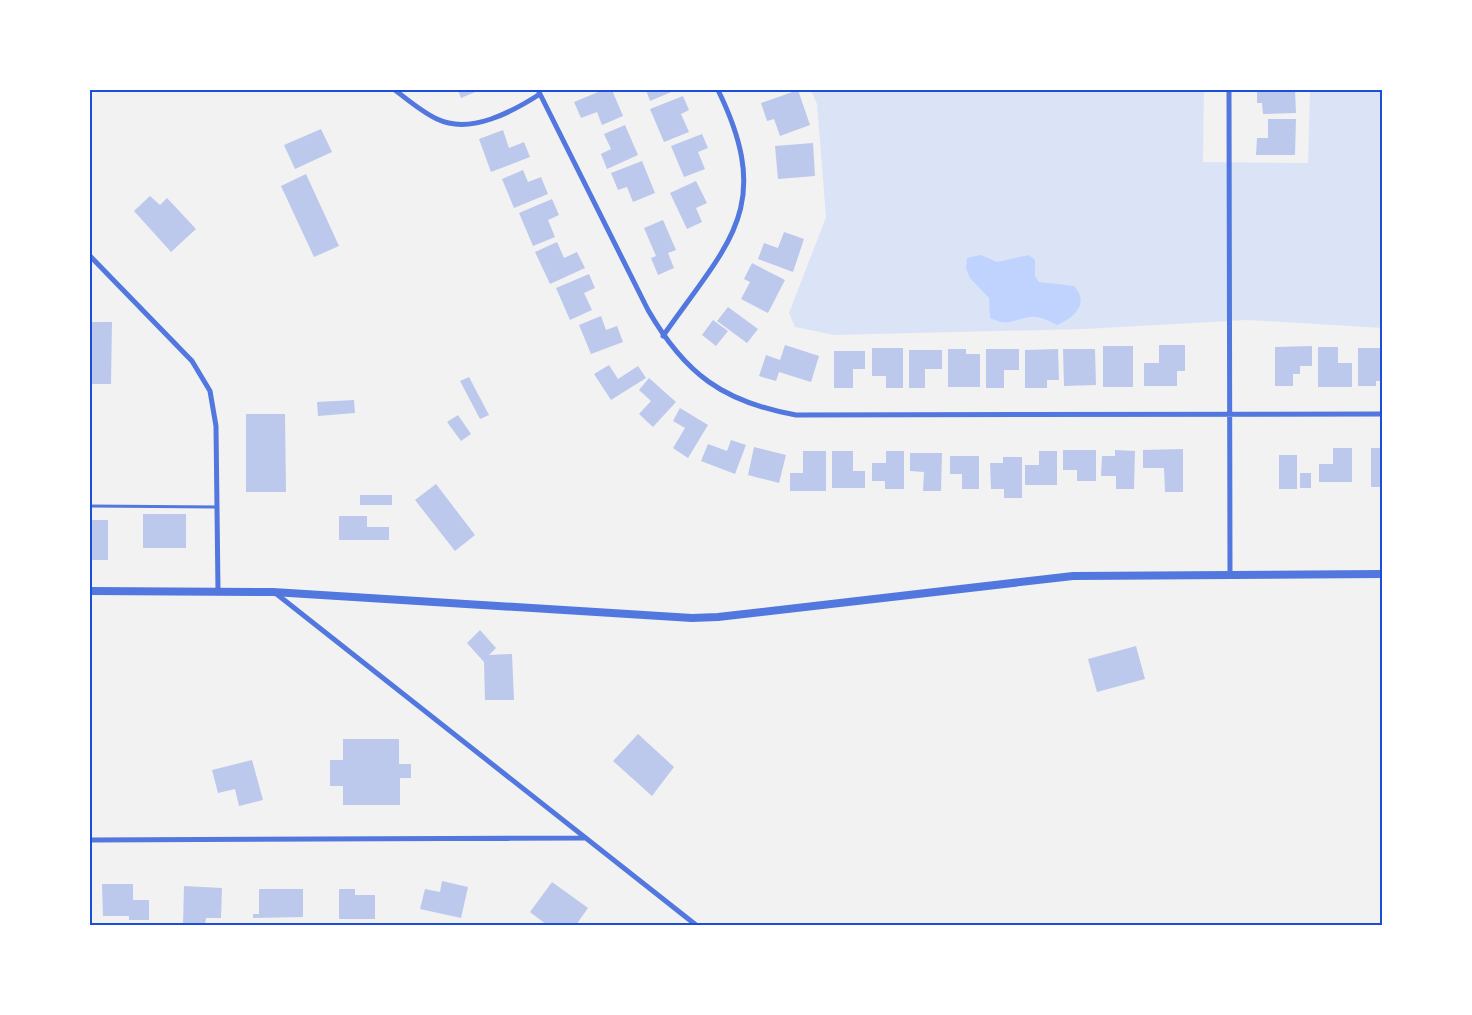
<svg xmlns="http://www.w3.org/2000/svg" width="1472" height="1015" font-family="'Work Sans',sans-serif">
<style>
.green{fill:#dbe4f7}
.water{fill:#bfd3fe}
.building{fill:#bdc9ec}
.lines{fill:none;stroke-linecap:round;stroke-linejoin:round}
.service{stroke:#5277de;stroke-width:3}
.minor{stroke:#5277de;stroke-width:5}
.tertiary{stroke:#5277de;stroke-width:8}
.neatline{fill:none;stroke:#1d4ed8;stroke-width:2}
</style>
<rect width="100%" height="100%" fill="#f2f2f2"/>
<path class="green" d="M 811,90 L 1204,90 L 1203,162 L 1308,163 L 1310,90 L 1382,90 L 1382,328 L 1247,320 L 1085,329 L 834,335 L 795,327 L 789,313 L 826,217 L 817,104 Z"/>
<path class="water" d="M 981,255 L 997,262 L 1029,255 L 1035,260 L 1035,276 L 1039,282 L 1074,286 C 1090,303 1074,318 1057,325 C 1049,321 1040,316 1030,317 C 1011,320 1010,327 990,318 L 989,298 L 970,278 L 966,268 L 967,258 Z"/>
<path class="building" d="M 458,90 L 480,90 L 461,98 Z
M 603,90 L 612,90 L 623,116 L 602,125 L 597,112 L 581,118 L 574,102 Z
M 646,90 L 676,90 L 650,101 Z
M 798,90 L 810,125 L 780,136 L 774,119 L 767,121 L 761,103 Z
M 1257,90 L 1295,90 L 1296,113 L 1263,114 L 1262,103 L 1257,103 Z
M 683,96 L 689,110 L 681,114 L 689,132 L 664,142 L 650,109 Z
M 1268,119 L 1296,119 L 1295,155 L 1256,155 L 1257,138 L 1268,138 Z
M 625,125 L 638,155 L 607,169 L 601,154 L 611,149 L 604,134 Z
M 321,129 L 332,152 L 295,169 L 284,145 Z
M 503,130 L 509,148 L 524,142 L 530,157 L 491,172 L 479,139 Z
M 702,134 L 708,148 L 698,152 L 705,169 L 684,177 L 671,146 Z
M 813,143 L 815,176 L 778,179 L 775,146 Z
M 642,161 L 655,193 L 633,202 L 627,187 L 618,190 L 611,173 Z
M 523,170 L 528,182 L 541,177 L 548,194 L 514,208 L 502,179 Z
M 306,174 L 339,246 L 314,257 L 281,186 Z
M 696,181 L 707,203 L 696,208 L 702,222 L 687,229 L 670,193 Z
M 150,196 L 160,205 L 167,198 L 196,229 L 171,252 L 134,211 Z
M 552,199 L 559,215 L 548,220 L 555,237 L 533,246 L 519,213 Z
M 663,220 L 676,250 L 668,253 L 674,268 L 658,275 L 651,258 L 656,256 L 644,228 Z
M 784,232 L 804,239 L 793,272 L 758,259 L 764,243 L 778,248 Z
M 557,242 L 564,258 L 577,252 L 585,268 L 550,284 L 535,252 Z
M 752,263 L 785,280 L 768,313 L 741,299 L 750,282 L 744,279 Z
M 589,274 L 595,288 L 584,293 L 592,310 L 570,320 L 556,288 Z
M 728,307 L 758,329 L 747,343 L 717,321 Z
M 601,316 L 606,330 L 617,326 L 623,342 L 591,354 L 579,325 Z
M 713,320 L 728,331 L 716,346 L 702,335 Z
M 90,322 L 112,322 L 111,384 L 90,384 Z
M 785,345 L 819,356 L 811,382 L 779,372 L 776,381 L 759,376 L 766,355 L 780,360 Z
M 1159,345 L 1185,345 L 1185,371 L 1177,371 L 1177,386 L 1144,386 L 1144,363 L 1159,363 Z
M 1103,346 L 1133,346 L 1133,387 L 1103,387 Z
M 1312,346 L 1312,366 L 1300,366 L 1300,374 L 1293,374 L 1293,386 L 1275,386 L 1275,347 Z
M 1318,347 L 1338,347 L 1338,363 L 1352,363 L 1352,387 L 1318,387 Z
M 872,348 L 903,348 L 903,388 L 886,388 L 886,376 L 872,376 Z
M 1358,348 L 1382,348 L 1382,381 L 1376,381 L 1376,386 L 1358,386 Z
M 948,349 L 966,349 L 966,354 L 980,354 L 980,387 L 948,387 Z
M 986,349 L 1019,349 L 1019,370 L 1004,370 L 1004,388 L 986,388 Z
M 1058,349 L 1059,380 L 1047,380 L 1047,388 L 1025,388 L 1025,350 Z
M 1063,349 L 1095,349 L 1096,385 L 1064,386 Z
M 909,350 L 942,350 L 942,369 L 925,369 L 925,388 L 909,388 Z
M 834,351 L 865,351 L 865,369 L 853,369 L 853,388 L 834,388 Z
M 609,365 L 618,379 L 638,366 L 646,378 L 611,400 L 594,374 Z
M 469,377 L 489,415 L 480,419 L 460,381 Z
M 649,378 L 676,402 L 653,427 L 639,414 L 651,401 L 639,390 Z
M 354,400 L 355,413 L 318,416 L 317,402 Z
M 680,408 L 708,425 L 688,458 L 673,448 L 685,428 L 673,421 Z
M 246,414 L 285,414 L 286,492 L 246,492 Z
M 458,415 L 471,434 L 461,441 L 447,422 Z
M 731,440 L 746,445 L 735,474 L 701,461 L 708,444 L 727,451 Z
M 754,447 L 786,455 L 779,483 L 748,475 Z
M 1333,448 L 1352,448 L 1352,482 L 1319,482 L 1319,464 L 1333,464 Z
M 1371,448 L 1382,448 L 1382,487 L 1371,487 Z
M 1183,449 L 1183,492 L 1165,492 L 1164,468 L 1143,468 L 1143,450 Z
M 1063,450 L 1096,450 L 1096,481 L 1077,481 L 1077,470 L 1063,470 Z
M 1115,450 L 1135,451 L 1134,489 L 1116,489 L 1116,476 L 1101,476 L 1102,456 L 1115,456 Z
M 803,451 L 826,451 L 826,491 L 790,491 L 790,473 L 803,473 Z
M 832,451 L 853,451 L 853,471 L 865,471 L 865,488 L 832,488 Z
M 886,451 L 904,451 L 904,489 L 885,489 L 885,481 L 872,481 L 872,463 L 886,463 Z
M 1039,451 L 1057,451 L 1057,485 L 1025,485 L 1025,465 L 1039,465 Z
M 910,453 L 942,453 L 941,491 L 923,491 L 924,472 L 910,471 Z
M 1279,455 L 1297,455 L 1297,489 L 1279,489 Z
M 950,456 L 979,456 L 979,489 L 962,489 L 962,474 L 950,474 Z
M 1003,457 L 1022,457 L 1022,498 L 1004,498 L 1004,489 L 991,489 L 990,463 L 1003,463 Z
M 1300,473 L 1311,473 L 1311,488 L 1300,488 Z
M 436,484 L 475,535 L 455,551 L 415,500 Z
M 360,495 L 392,495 L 392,505 L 360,505 Z
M 143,514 L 186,514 L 186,548 L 143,548 Z
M 339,516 L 367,516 L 367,527 L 389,527 L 389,540 L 339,540 Z
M 90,520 L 108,520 L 108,560 L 90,560 Z
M 480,630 L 496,648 L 489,655 L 512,654 L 514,700 L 485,700 L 484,662 L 467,643 Z
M 1136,646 L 1145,679 L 1097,692 L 1088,659 Z
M 638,734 L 674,767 L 652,796 L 613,761 Z
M 343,739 L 399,739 L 399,764 L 411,764 L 411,778 L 400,778 L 400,805 L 343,805 L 343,786 L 330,786 L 330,760 L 343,760 Z
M 252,760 L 263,800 L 239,806 L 235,789 L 218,793 L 212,770 Z
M 442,881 L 468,887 L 461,918 L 420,909 L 425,889 L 440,892 Z
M 552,882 L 588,908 L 576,925 L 547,925 L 530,912 Z
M 102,884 L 133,884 L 133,900 L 149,900 L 149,920 L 129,920 L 129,916 L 103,916 Z
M 184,886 L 222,888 L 221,918 L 206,918 L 205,925 L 183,925 Z
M 259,889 L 303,889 L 303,917 L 253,918 L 253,914 L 259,914 Z
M 339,889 L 355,889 L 355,895 L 375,895 L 375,919 L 339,919 Z"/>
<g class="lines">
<path class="service" d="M 90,506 L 217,507"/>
<path class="minor" d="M 395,90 C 408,100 422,112 437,119 C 470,135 512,112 540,94
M 538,90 L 648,310 C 685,374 723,402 796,415 L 1382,414
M 1229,90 L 1230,574
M 90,256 L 192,361 L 210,391 L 216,426 L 218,591
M 663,336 C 729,242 775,207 718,90
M 274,592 L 696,925
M 90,840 L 584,838"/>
<path class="tertiary" d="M 90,591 L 273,592 L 692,618 L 718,617 L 1073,576 L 1382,574"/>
</g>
<rect width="1472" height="1015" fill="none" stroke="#ffffff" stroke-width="182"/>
<rect x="91" y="91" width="1290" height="833" class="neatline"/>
</svg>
